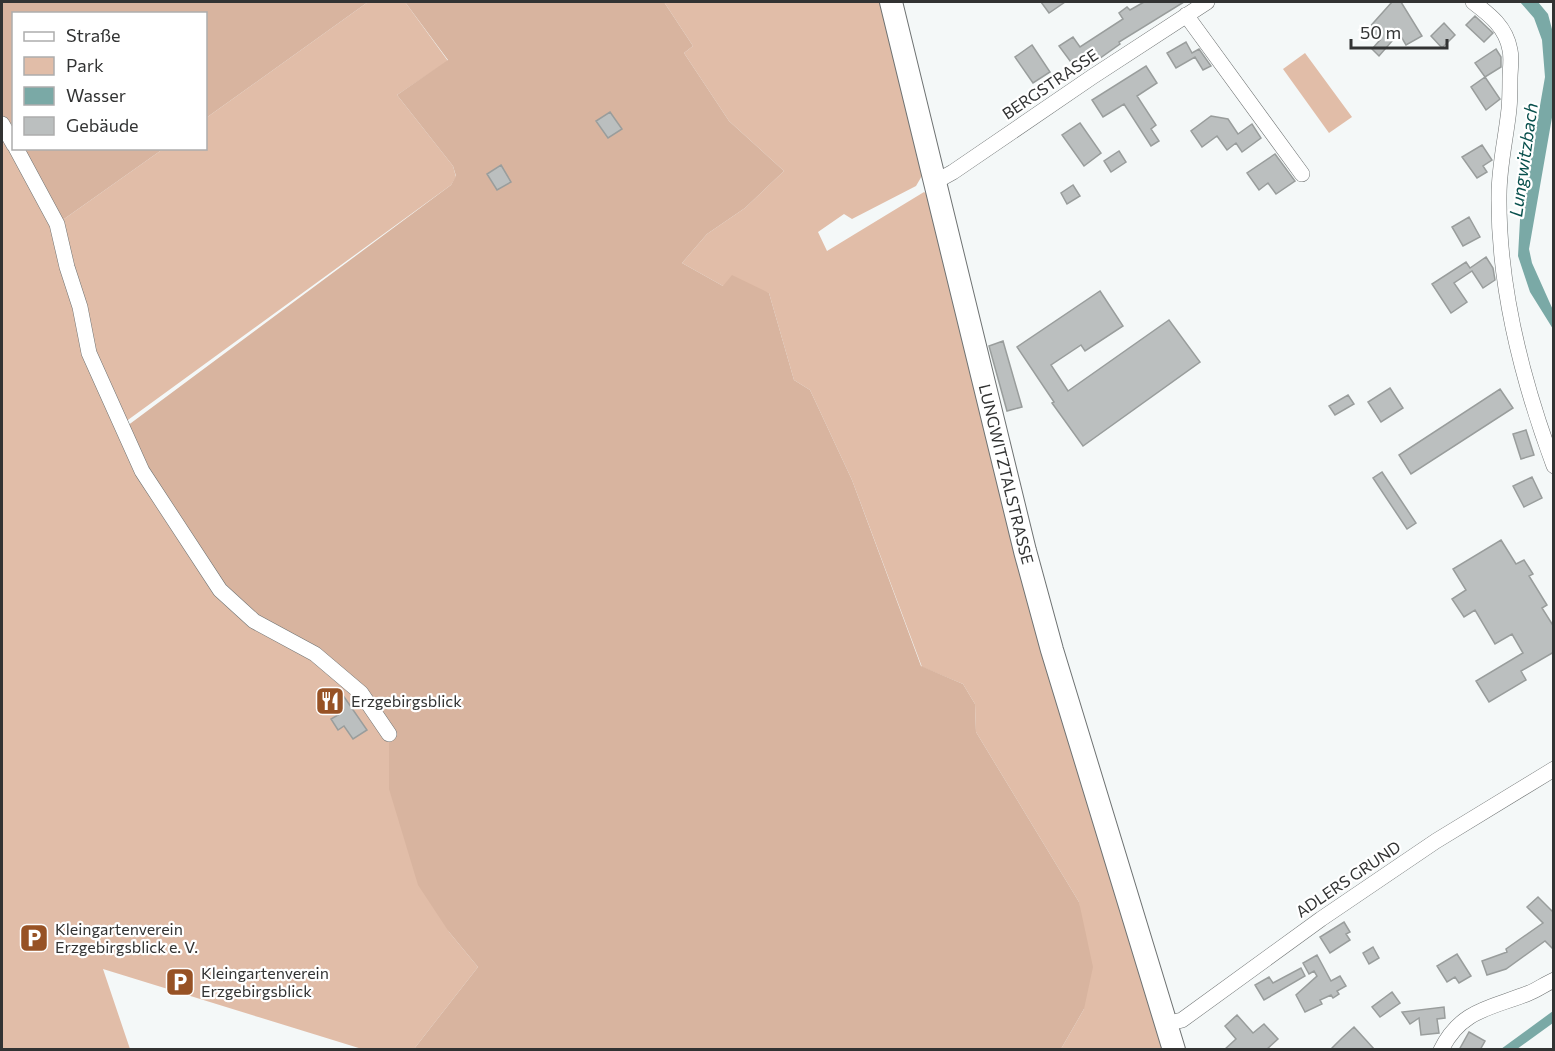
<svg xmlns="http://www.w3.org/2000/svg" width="1555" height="1051" font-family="Commissioner,sans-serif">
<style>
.green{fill:#e1bda8}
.forest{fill:#d8b49f}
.water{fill:#7aa9a6}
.building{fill:#bbbfbf;stroke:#999d9c;stroke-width:1.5}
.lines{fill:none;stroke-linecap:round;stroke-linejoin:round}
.minor-casing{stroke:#6e7272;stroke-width:16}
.secondary-casing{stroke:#6e7272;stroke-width:24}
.minor{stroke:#fff;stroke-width:15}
.secondary{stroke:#fff;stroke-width:22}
.labels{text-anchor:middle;stroke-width:4.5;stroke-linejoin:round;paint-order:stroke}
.street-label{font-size:16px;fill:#323333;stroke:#fff}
.poi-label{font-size:16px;fill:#323333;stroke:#fff;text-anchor:start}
.water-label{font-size:18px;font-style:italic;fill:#08504d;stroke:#fff}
</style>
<rect width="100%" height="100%" fill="#f4f8f8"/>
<path class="green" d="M 368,2 L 405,2 L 448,61 L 397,95 L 453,166 L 456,177 L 451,185 L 121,425 L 315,654 L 389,734 L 449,932 L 478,967 L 414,1049 L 362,1049 L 103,969 L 130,1049 L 2,1049 L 2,124 L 57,224 L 163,149 L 206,148 L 206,118 Z
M 664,2 L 881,2 L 923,174 L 916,186 L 852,219 L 844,214 L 818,232 L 827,251 L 924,192 L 929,196 L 1164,1049 L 1061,1049 L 1084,1009 L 1079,902 L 976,732 L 975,704 L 963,684 L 922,667 L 852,480 L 810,390 L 794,380 L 769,293 L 723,286 L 682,263 L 707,234 L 745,208 L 784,171 L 729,121 L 684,53 L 693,46 Z
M 1305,53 L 1352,117 L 1329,133 L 1283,69 Z"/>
<path class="forest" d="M 2,2 L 368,2 L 206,118 L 206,14 L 14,14 L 13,145 L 2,124 Z
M 405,2 L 664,2 L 693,46 L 684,53 L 729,121 L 784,171 L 745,208 L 707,234 L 682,263 L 723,286 L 732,275 L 769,293 L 794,380 L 810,390 L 852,480 L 921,666 L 963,684 L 975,704 L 976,732 L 1079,902 L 1093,967 L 1084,1009 L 1061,1049 L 414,1049 L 478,967 L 449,932 L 418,885 L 389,789 L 389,734 L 361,693 L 220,590 L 123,429 L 451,185 L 456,176 L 453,166 L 397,95 L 448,60 Z
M 16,149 L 163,149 L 57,224 Z"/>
<path class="water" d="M 1520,2 L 1538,2 L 1548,14 L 1553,33 L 1554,106 L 1529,249 L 1532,263 L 1553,310 L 1553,329 L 1530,292 L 1518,256 L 1520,220 L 1545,77 L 1542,40 L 1534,18 Z
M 1553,1011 L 1553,1023 L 1517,1049 L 1501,1049 Z"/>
<path class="building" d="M 1041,2 L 1065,2 L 1049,13 Z
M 1144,2 L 1184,2 L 1119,42 L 1120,44 L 1079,73 L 1059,46 L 1073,37 L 1080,47 L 1123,19 L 1119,13 L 1127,7 L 1130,10 Z
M 1392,2 L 1401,2 L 1422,36 L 1406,45 L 1399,33 L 1379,56 L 1372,49 L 1380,40 L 1367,30 Z
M 1475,16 L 1493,33 L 1484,42 L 1466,25 Z
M 1444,23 L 1455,35 L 1442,48 L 1431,36 Z
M 1186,42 L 1192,53 L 1199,49 L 1211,66 L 1203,70 L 1195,57 L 1176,68 L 1167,53 Z
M 1032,45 L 1050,72 L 1033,83 L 1015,57 Z
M 1496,49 L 1501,57 L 1501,67 L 1485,77 L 1475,63 Z
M 1146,66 L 1157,83 L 1137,96 L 1156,125 L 1151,129 L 1159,141 L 1151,146 L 1124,104 L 1103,117 L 1092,100 Z
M 1485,77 L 1500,99 L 1486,110 L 1471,87 Z
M 610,112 L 622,129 L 608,138 L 596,121 Z
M 1211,116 L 1228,119 L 1238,134 L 1252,124 L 1261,138 L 1242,152 L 1236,143 L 1227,150 L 1217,136 L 1202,147 L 1191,131 Z
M 1080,123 L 1101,153 L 1084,166 L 1062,135 Z
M 1482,145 L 1492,160 L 1483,166 L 1487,172 L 1477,178 L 1462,157 Z
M 1119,151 L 1126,162 L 1111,172 L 1104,161 Z
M 1275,154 L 1295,181 L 1276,194 L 1268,183 L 1259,190 L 1247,173 Z
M 501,165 L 511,182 L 497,190 L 487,174 Z
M 1073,185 L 1080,196 L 1067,204 L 1061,193 Z
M 1469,217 L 1480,237 L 1463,246 L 1452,227 Z
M 1486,257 L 1493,268 L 1495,280 L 1483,288 L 1472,271 L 1454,283 L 1467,302 L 1451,313 L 1432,284 L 1466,262 L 1470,268 Z
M 1100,291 L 1123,326 L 1085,351 L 1081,345 L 1051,365 L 1068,391 L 1169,320 L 1200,362 L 1083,446 L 1052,403 L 1054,402 L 1017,347 Z
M 1003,341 L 1022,407 L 1007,411 L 989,346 Z
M 1390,388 L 1403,408 L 1381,422 L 1368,402 Z
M 1500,389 L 1513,408 L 1411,474 L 1399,455 Z
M 1348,395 L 1354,404 L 1335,415 L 1329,406 Z
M 1526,430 L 1534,455 L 1521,459 L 1513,434 Z
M 1382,472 L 1416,523 L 1407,529 L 1373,478 Z
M 1532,477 L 1542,498 L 1524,507 L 1513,486 Z
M 1501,540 L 1516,564 L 1524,560 L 1533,574 L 1529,576 L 1547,605 L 1542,608 L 1554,627 L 1554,652 L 1521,671 L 1526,680 L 1489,702 L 1476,681 L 1523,653 L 1512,634 L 1495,644 L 1475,610 L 1464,617 L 1452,599 L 1466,590 L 1453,569 Z
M 340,691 L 367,730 L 353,739 L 344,726 L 338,730 L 331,719 L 338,715 L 327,699 Z
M 1538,897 L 1554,913 L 1554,950 L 1545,941 L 1506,969 L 1487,975 L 1482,961 L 1507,952 L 1506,949 L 1543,923 L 1527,907 Z
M 1344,922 L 1350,932 L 1346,934 L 1350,940 L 1330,953 L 1320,937 Z
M 1373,947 L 1379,958 L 1369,964 L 1363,953 Z
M 1457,954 L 1471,976 L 1459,983 L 1455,977 L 1447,982 L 1437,966 Z
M 1317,955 L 1331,981 L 1340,976 L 1346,986 L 1337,991 L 1339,994 L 1333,998 L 1331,995 L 1320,1000 L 1322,1004 L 1305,1012 L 1296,995 L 1317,976 L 1314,971 L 1309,974 L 1303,963 Z
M 1301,968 L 1305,976 L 1264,1000 L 1255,985 L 1269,977 L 1273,983 Z
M 1392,992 L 1400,1003 L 1380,1017 L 1372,1007 Z
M 1444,1007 L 1445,1018 L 1437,1019 L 1439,1033 L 1421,1035 L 1419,1018 L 1410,1024 L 1402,1012 Z
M 1237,1015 L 1253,1033 L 1264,1024 L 1278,1039 L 1266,1050 L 1224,1050 L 1236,1039 L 1225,1026 Z
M 1354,1027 L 1375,1050 L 1330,1050 L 1342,1038 Z
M 1469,1032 L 1485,1041 L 1480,1050 L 1459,1050 Z"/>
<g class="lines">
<g class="minor-casing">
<path id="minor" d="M 1473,2 C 1490,15 1506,27 1510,50 C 1512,59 1510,69 1510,78 C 1510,88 1510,99 1509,109 C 1506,138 1499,166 1499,195 C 1498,287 1522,380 1554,466
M 1186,15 L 1302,174
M 2,124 L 14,145
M 16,148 L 57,224 L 67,267 L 80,307 L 89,353 L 142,471 L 220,590 L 254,621 L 315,654 L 361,693 L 389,734
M 935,182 L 953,172 L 1092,77 L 1207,2
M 1166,1024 L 1182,1020 L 1321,919 L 1436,841 L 1554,769
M 1441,1050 C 1461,1009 1492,1008 1529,993 C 1537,990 1545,984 1554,980"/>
</g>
<g class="secondary-casing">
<g id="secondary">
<path id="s1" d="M 891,2 L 1025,551 L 1052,650 L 1174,1050"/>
</g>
</g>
<use href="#minor" class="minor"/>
<use href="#secondary" class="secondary"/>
</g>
<defs>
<g id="restaurant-square" transform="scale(1.5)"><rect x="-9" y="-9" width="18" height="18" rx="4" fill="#975225" stroke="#fff"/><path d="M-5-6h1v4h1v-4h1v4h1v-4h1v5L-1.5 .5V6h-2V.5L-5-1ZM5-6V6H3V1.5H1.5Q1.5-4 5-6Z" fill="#fff"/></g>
<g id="parking-square" transform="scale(1.5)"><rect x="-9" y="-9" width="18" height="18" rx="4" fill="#975225" stroke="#fff"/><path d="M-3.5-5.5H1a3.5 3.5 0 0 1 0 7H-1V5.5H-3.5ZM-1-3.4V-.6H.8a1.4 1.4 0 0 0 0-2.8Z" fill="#fff"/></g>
</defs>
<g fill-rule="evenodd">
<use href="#restaurant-square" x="330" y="701"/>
<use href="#parking-square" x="34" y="938"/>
<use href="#parking-square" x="180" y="982"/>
</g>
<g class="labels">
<g class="street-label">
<text transform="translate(1050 84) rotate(-34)" y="6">BERGSTRASSE</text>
<text dy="6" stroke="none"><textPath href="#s1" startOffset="486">LUNGWITZTALSTRASSE</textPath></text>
<text transform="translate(1348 879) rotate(-34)" y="6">ADLERS GRUND</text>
</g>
<g class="poi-label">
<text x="351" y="707">Erzgebirgsblick</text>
<text x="55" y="935">Kleingartenverein<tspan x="55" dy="18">Erzgebirgsblick e. V.</tspan></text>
<text x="201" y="979">Kleingartenverein<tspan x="201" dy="18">Erzgebirgsblick</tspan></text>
</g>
<g class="water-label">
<text transform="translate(1524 160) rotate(-82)" y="6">Lungwitzbach</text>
</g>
</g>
<rect width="1555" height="1051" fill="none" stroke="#323333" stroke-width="6"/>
<rect x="12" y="12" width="195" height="138" fill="#ffffff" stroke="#adadad" stroke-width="1.5"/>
<rect x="24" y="32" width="30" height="9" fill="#ffffff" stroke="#adadad" stroke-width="1.5"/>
<text x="66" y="42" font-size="18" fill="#323333">Straße</text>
<rect x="24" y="57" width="30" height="18" fill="#e1bda8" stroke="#adadad" stroke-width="1.5"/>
<text x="66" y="72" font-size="18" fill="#323333">Park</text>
<rect x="24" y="87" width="30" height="18" fill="#7aa9a6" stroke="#adadad" stroke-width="1.5"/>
<text x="66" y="102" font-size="18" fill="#323333">Wasser</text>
<rect x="24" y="117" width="30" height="18" fill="#bbbfbf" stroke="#adadad" stroke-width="1.5"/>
<text x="66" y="132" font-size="18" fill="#323333">Gebäude</text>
<path d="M1351 39v9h96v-9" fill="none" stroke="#323333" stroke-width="3"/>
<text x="1360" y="39" font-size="18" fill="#323333" stroke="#ffffff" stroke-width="4.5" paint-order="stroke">50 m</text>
</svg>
